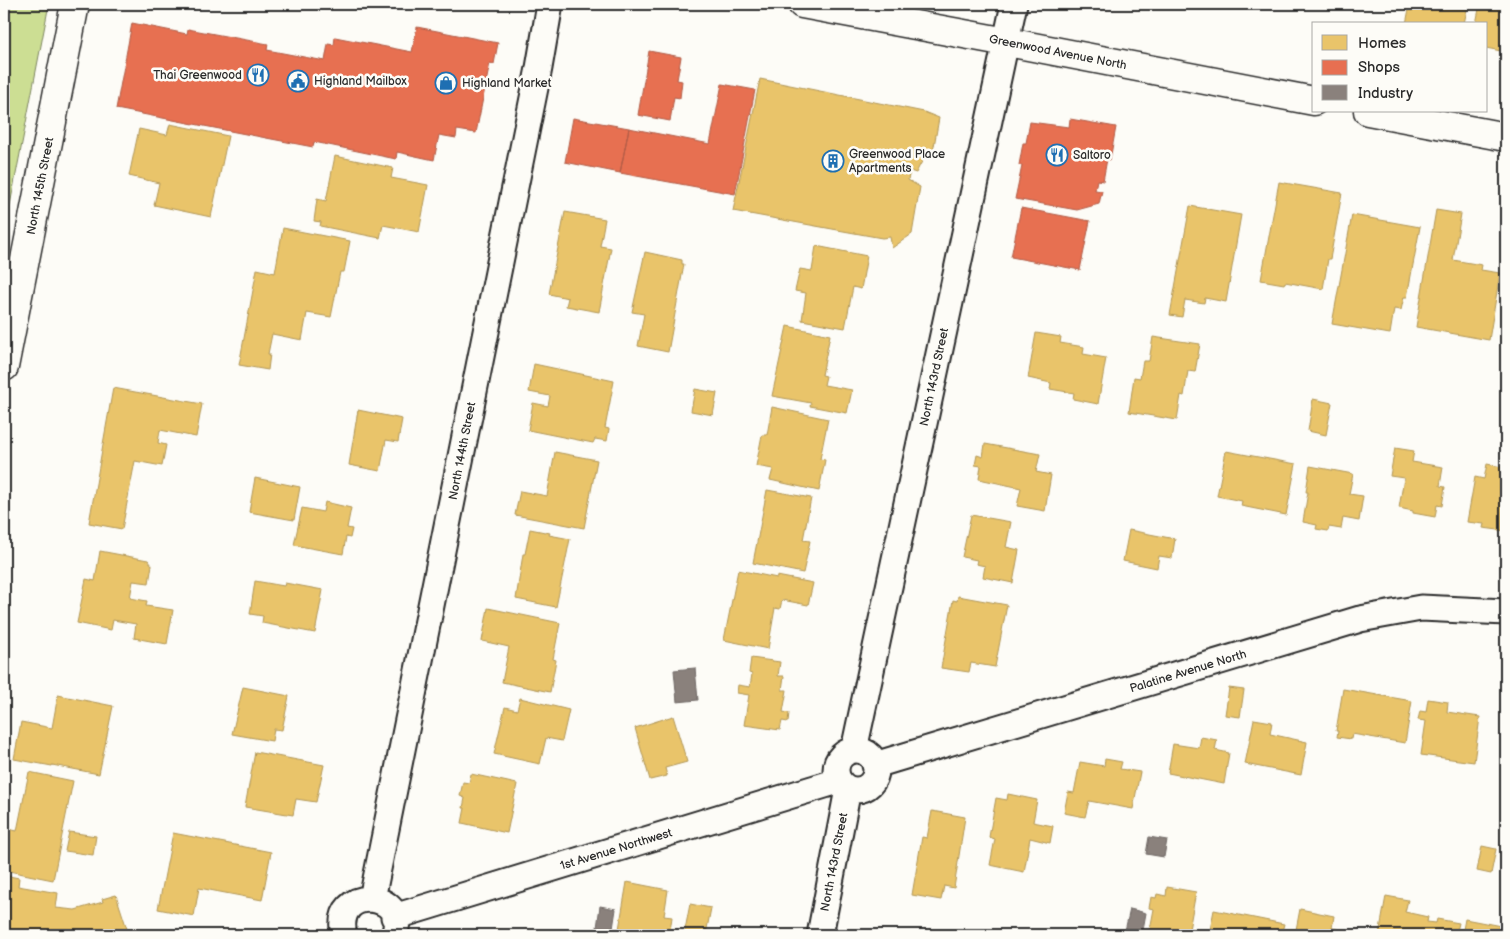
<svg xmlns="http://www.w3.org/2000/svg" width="1510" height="939" font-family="'Balsamiq Sans',sans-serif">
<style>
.green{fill:#ccde93;stroke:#7c845f}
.homes{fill:#e9c46a;stroke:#b09657}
.shops{fill:#e76f51;stroke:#af5b46}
.industry{fill:#8a817c;stroke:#6e6764}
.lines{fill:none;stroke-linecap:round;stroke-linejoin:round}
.street-casing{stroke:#2b2b2b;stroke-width:29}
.secondary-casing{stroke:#2b2b2b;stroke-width:31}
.street{stroke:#fdfcf7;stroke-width:25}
.secondary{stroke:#fdfcf7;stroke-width:28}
.labels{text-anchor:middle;stroke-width:5;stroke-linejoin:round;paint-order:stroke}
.street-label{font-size:12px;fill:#2b2b2b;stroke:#fdfcf7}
.poi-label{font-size:12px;fill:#2b2b2b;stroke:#fdfcf7;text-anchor:start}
</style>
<rect width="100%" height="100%" fill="#fdfcf7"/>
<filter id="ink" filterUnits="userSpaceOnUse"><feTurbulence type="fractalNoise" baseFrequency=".02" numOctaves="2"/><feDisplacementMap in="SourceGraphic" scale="10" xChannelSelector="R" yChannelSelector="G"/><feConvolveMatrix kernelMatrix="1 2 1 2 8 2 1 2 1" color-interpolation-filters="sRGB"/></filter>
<g filter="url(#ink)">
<path class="green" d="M 4,4 L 49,4 L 4,236 Z"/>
<path class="homes" d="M 1410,4 L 1468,4 L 1464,24 L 1406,24 Z
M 1480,4 L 1506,4 L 1506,52 L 1486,48 L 1486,24 L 1476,24 Z
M 760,79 L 924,112 L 939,118 L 933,152 L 925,157 L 920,165 L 916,173 L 910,171 L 908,180 L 920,187 L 912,234 L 892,248 L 890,237 L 882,238 L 733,211 Z
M 170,124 L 228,136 L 211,217 L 154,205 L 159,183 L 129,176 L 139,129 L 167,135 Z
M 335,156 L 393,168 L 391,178 L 428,185 L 419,232 L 383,225 L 380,238 L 320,226 L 321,222 L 314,221 L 317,199 L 326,201 Z
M 1279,182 L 1342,193 L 1330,259 L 1328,259 L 1323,289 L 1285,282 L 1284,284 L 1261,280 Z
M 1190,206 L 1241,215 L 1226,302 L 1205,298 L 1204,303 L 1185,300 L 1182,317 L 1170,315 Z
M 1436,210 L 1461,214 L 1453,260 L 1482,265 L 1481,270 L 1500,273 L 1489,340 L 1416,327 Z
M 565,212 L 605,219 L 600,246 L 611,248 L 599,312 L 566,306 L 568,298 L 549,294 Z
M 1352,215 L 1420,227 L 1407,297 L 1404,297 L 1401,310 L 1394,309 L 1390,334 L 1332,324 Z
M 283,228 L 350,241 L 344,272 L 340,272 L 331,317 L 307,313 L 302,340 L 272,334 L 268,354 L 270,354 L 268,370 L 239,365 L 257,269 L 275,273 Z
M 816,246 L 867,256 L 861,289 L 853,287 L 845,328 L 802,320 L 806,293 L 795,291 L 800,269 L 812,271 Z
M 645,252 L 682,260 L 682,264 L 684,264 L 668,352 L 638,346 L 644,314 L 632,312 Z
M 1506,291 L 1506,318 L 1501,317 Z
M 787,326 L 830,335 L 822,375 L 826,376 L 824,385 L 852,390 L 847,413 L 810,406 L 811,403 L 772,396 Z
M 1036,333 L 1061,337 L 1060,343 L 1084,347 L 1083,354 L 1106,358 L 1098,404 L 1073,399 L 1074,393 L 1050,389 L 1051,383 L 1028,378 Z
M 1153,337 L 1200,344 L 1195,372 L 1188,371 L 1184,396 L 1181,395 L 1177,420 L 1129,412 L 1134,377 L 1140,378 L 1143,361 L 1149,361 Z
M 534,364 L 614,381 L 605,428 L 609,429 L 607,441 L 595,439 L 593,443 L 528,430 L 533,403 L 548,406 L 550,396 L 529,392 Z
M 113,388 L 202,404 L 196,437 L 160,430 L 158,443 L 166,445 L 162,466 L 135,461 L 122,529 L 89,523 Z
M 695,389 L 717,393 L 713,415 L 691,411 Z
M 1313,399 L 1332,403 L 1326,435 L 1308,431 Z
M 772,407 L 828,419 L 820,459 L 825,460 L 819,491 L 770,480 L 773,469 L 756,466 L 762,435 L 767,435 Z
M 358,410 L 402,419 L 398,442 L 386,440 L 380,471 L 349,465 Z
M 985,444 L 1040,454 L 1036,472 L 1051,475 L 1045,511 L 1017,506 L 1021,488 L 979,479 L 981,466 L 975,465 L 977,455 L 983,457 Z
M 1395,448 L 1414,451 L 1412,462 L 1443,467 L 1440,486 L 1445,487 L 1442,506 L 1437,505 L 1435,517 L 1413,513 L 1413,511 L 1399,508 L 1404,478 L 1390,476 Z
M 1226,451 L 1296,464 L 1286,515 L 1241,506 L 1242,501 L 1217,496 Z
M 555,452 L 597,460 L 584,528 L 515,515 L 520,491 L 547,496 Z
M 1487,464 L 1502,467 L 1501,473 L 1506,474 L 1506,531 L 1483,528 L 1484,524 L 1467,522 L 1475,477 L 1484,479 Z
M 1310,466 L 1353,474 L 1349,494 L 1363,496 L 1359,521 L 1343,518 L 1341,529 L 1329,527 L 1328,531 L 1316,529 L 1317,525 L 1303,522 L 1308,492 L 1306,492 Z
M 255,478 L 300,487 L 294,520 L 249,512 Z
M 767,490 L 811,498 L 803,540 L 810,541 L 803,573 L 753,563 Z
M 325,502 L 351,508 L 347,528 L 352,529 L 350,538 L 346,537 L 343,554 L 294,545 L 302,508 L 323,512 Z
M 971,515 L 1011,522 L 1006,547 L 1019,550 L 1013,583 L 983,577 L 985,566 L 976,564 L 977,560 L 962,557 Z
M 530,529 L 550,533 L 549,535 L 570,539 L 556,607 L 516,599 L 523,554 L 525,554 Z
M 1129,530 L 1175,539 L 1172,558 L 1159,556 L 1157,568 L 1123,561 Z
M 100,551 L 148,560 L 152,565 L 149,583 L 133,581 L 130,598 L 147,601 L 146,606 L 173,610 L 167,644 L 134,638 L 136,624 L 113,620 L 111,630 L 77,623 L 86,579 L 95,581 Z
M 738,570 L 777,578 L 777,576 L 813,583 L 808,605 L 782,600 L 780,609 L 775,608 L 768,649 L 724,640 Z
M 255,581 L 284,586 L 285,583 L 323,590 L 315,633 L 262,623 L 263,616 L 250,614 Z
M 958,596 L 1007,605 L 995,667 L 971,663 L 969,672 L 941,668 L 953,600 L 957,601 Z
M 488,608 L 560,623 L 553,659 L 556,660 L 550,692 L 502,682 L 509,647 L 482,641 Z
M 751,658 L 780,662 L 778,676 L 784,676 L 782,690 L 787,690 L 783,712 L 789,713 L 788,722 L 782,721 L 780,730 L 744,725 L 749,695 L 737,693 L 738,685 L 750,687 L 752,674 L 749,673 Z
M 243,687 L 289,696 L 282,730 L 274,729 L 272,741 L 232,734 Z
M 1229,688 L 1244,690 L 1240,717 L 1225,715 Z
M 1343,689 L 1412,701 L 1405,743 L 1352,734 L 1351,739 L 1337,737 L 1338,731 L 1336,731 Z
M 58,695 L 113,706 L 99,774 L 52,765 L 52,766 L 14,759 L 21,722 L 52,728 Z
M 520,698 L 569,710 L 562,741 L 546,738 L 540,764 L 494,754 L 505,707 L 517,710 Z
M 1428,699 L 1448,702 L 1447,712 L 1480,717 L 1474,762 L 1421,755 L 1426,721 L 1418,720 L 1420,711 L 1426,712 Z
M 673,716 L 687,762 L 665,768 L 667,776 L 650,780 L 635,728 Z
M 1254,719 L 1272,722 L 1270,734 L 1307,742 L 1301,775 L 1245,764 Z
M 1201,737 L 1217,740 L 1215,750 L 1229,753 L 1224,784 L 1168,773 L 1173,744 L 1199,748 Z
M 255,752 L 324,765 L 316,802 L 296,799 L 293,815 L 245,807 Z
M 1105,759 L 1122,762 L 1120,769 L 1140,772 L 1133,809 L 1089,801 L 1085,817 L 1064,813 L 1068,792 L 1074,793 L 1080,762 L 1104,766 Z
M 29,772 L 73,781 L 53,880 L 4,870 L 4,828 L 17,831 Z
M 471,774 L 517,784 L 507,833 L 462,823 L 465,808 L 463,808 L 465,798 L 460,796 L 463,782 L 469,783 Z
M 1008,794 L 1037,800 L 1033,822 L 1053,826 L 1050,843 L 1030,838 L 1024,872 L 990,865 L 995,839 L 989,837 L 996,798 L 1007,800 Z
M 932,811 L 965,817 L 954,888 L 944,886 L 941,900 L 912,895 L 922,837 L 927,838 Z
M 69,832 L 96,836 L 93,855 L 65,851 Z
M 173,833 L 271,852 L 262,900 L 199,888 L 194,916 L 158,909 Z
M 1482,846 L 1496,849 L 1491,874 L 1477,871 Z
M 4,875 L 19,878 L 18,886 L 58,893 L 56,908 L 75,910 L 103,902 L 102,899 L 116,895 L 129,935 L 4,935 Z
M 627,882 L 668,890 L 664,916 L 672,917 L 670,931 L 662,929 L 661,935 L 618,935 Z
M 1167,887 L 1196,892 L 1188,935 L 1149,935 L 1154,909 L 1149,908 L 1151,897 L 1156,898 L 1157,894 L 1166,896 Z
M 1386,896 L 1408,900 L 1405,912 L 1428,917 L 1427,922 L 1436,923 L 1437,919 L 1459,923 L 1456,935 L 1379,935 Z
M 690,904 L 711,908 L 706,934 L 710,935 L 684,935 Z
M 1300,909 L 1334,916 L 1332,928 L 1347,931 L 1346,935 L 1295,935 Z
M 1214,910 L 1284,924 L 1281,935 L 1209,935 Z
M 1465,919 L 1506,927 L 1506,935 L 1462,935 Z
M 496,929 L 508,932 L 508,933 L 521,935 L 495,935 Z"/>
<path class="shops" d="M 1143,4 L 1161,4 L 1161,7 Z
M 132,23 L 187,34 L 188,29 L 268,44 L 267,50 L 325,61 L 328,44 L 334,45 L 335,37 L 412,52 L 417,27 L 498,43 L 494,64 L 490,63 L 476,133 L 457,130 L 456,138 L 439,135 L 434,160 L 397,152 L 396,159 L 314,142 L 313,147 L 116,109 Z
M 649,51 L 681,57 L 677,80 L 682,81 L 680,98 L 674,97 L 670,121 L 638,115 Z
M 722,84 L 755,90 L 735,194 L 620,173 L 629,128 L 710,144 Z
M 573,118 L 629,128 L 620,173 L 565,162 Z
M 1070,119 L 1116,127 L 1110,160 L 1107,159 L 1103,181 L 1097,180 L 1095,190 L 1102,191 L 1099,204 L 1077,210 L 1015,199 L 1022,166 L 1019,165 L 1023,143 L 1026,143 L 1030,122 L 1069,127 Z
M 1021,208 L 1090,221 L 1080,270 L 1011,257 Z"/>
<path class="industry" d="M 695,668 L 698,700 L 677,702 L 674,670 Z
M 1149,837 L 1167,840 L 1164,857 L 1146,854 Z
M 600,906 L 616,909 L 612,935 L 596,935 Z
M 1130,909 L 1146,913 L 1142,935 L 1124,935 Z"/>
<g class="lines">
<g class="street-casing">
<path id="street" d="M836 770a20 20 0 1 1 40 0a20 20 0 1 1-40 0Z
M 854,750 L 1014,4
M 875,765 L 1360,619 L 1421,608 L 1506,612
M 372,899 L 539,68 L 550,4
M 394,917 L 838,781
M 344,935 C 332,883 411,892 394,935
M 820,935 L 848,789"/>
</g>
<g class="secondary-casing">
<path id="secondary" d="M 802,4 L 1007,42 L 1314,101
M 1368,111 L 1506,137
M 4,367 L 75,4"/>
</g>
<use href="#street" class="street"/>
<use href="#secondary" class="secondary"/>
</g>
</g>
<defs>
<g id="restaurant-ring" transform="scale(1.125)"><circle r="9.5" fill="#fdfcf7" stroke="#1f6fb2" stroke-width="1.5"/><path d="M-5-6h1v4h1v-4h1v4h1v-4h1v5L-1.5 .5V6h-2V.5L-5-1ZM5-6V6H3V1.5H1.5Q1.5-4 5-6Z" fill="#1f6fb2"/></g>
<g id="civic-ring" transform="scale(1.125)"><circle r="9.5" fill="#fdfcf7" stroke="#1f6fb2" stroke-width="1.5"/><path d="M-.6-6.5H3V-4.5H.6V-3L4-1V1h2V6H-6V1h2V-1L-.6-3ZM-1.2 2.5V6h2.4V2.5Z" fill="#1f6fb2"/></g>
<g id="shop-ring" transform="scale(1.125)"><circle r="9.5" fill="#fdfcf7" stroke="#1f6fb2" stroke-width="1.5"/><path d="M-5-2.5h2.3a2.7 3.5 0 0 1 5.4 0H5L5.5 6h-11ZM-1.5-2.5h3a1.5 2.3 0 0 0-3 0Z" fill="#1f6fb2"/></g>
<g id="building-ring" transform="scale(1.125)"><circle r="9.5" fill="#fdfcf7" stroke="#1f6fb2" stroke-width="1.5"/><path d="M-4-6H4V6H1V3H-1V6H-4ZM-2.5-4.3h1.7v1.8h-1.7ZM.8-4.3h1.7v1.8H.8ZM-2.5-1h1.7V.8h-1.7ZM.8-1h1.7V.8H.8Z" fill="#1f6fb2"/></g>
</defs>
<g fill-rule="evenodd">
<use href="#restaurant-ring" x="258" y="75"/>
<use href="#civic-ring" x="298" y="81"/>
<use href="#shop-ring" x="446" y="83"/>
<use href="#restaurant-ring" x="1057" y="155"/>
<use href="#building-ring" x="833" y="161"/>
</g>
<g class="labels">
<g class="street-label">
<text transform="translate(1058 52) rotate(11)" y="4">Greenwood Avenue North</text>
<text transform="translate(40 186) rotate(-79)" y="4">North 145th Street</text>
<text transform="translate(934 377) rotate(-78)" y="4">North 143rd Street</text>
<text transform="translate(462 451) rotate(-79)" y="4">North 144th Street</text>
<text transform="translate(1188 671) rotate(-17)" y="4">Palatine Avenue North</text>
<text transform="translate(616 849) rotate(-17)" y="4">1st Avenue Northwest</text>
<text transform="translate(834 862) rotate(-79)" y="4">North 143rd Street</text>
</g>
<g class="poi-label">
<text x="242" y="79" text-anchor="end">Thai Greenwood</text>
<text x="314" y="85">Highland Mailbox</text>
<text x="462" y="87">Highland Market</text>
<text x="849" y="158">Greenwood Place<tspan x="849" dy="14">Apartments</tspan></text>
<text x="1073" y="159">Saltoro</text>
</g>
</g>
<rect width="1510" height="939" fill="none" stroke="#fdfcf7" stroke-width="20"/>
<rect x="10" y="10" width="1490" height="919" fill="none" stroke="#2b2b2b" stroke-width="2" filter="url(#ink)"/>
<rect x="1312" y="22" width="175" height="90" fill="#fdfcf7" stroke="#a9a8a5"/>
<rect x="1322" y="35" width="25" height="15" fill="#e9c46a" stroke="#a9a8a5"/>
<text x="1358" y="48" font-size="15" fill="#2b2b2b">Homes</text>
<rect x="1322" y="60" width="25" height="15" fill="#e76f51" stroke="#a9a8a5"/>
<text x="1358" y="72" font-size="15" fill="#2b2b2b">Shops</text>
<rect x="1322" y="85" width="25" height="15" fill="#8a817c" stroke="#a9a8a5"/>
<text x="1358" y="98" font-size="15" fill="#2b2b2b">Industry</text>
</svg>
